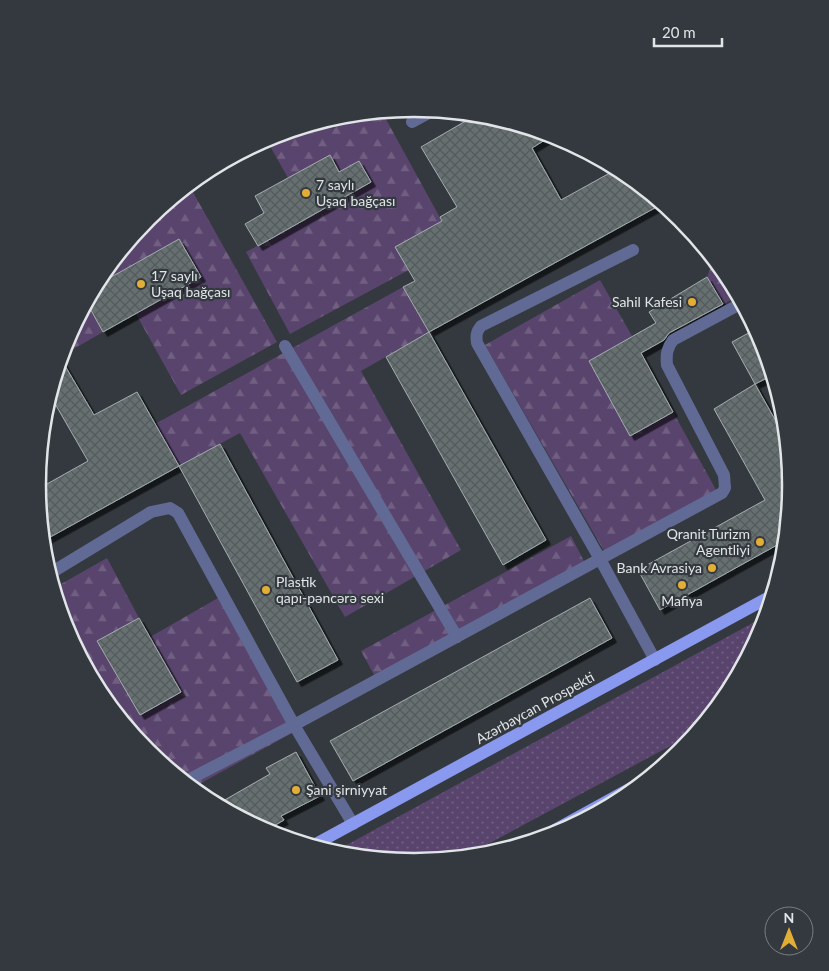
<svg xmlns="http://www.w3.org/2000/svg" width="829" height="971" font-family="Lato,sans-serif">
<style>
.forest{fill:url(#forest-firs)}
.park{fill:url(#park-dots)}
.building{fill:url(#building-cross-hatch);stroke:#a4aeb0;filter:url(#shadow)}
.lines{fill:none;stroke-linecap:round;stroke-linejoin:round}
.minor{stroke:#616a94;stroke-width:12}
.major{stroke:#8999ef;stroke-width:12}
.poi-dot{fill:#e3ae35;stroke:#33393e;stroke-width:2}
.labels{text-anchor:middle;stroke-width:4.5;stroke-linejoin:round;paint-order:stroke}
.poi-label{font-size:14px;fill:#e1e5e8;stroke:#33393e;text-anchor:start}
.street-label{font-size:14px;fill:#e1e5e8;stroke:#33393e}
.rim{fill:none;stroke:#e1e5e8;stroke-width:2.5}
</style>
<defs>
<pattern id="forest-firs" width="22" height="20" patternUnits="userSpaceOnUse" patternTransform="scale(1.25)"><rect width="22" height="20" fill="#59446d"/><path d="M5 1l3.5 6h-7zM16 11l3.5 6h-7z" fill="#715f82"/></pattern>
<pattern id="park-dots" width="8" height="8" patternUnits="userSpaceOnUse" patternTransform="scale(1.25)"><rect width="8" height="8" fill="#59446d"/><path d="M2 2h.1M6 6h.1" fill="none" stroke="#715f82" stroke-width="1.8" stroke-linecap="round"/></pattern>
<pattern id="building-cross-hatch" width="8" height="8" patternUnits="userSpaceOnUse" patternTransform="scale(1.25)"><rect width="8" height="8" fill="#666f71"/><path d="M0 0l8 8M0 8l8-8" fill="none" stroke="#555a5c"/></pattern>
<filter id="shadow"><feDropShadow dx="4.5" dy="4.5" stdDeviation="0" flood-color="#0009"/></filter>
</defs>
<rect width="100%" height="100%" fill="#33393e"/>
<path class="forest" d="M 382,112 L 455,245 L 290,334 L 246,252 L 371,182 L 359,161 L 339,172 L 330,155 L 288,178 L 266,139 L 327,120 L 332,129 L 360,114 Z
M 189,185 L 277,342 L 181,395 L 136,314 L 201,277 L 179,239 L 97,285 L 101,276 L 148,219 Z
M 714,259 L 728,276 L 738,296 L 724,304 L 707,277 Z
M 600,280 L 632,336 L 589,361 L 630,435 L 673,412 L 720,497 L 608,558 L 485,345 Z
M 403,287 L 429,332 L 361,371 L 461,550 L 345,617 L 240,433 L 179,466 L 155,424 Z
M 87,303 L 103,332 L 70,351 L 66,343 L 66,341 Z
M 571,536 L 587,567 L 378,682 L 361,651 Z
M 107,558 L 139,618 L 98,641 L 140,715 L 181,692 L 150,637 L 218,598 L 294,732 L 192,788 L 148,752 L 101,695 L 66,630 L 54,588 Z"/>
<path class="park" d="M 767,615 L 763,630 L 728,695 L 700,730 L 462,858 L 414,862 L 341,855 L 332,853 Z"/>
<path class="building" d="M 476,115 L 488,116 L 553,135 L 532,148 L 561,200 L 617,169 L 624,172 L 662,204 L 429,332 L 403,287 L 415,281 L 395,247 L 442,221 L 440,217 L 457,207 L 421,147 Z
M 330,155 L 339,172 L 359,161 L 371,182 L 258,246 L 245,224 L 264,213 L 255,196 Z
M 179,239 L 201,277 L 103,332 L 87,303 L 97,285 Z
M 707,277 L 723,304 L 669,333 L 664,340 L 641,353 L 673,412 L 630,436 L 589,361 L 656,323 L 649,312 Z
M 756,329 L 763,342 L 773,375 L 755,384 L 732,342 Z
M 429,332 L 546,540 L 503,565 L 386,357 Z
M 61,359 L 94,415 L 137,392 L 179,466 L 43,541 L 38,489 L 88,461 L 50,395 Z
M 755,384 L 787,441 L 792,486 L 786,540 L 660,610 L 638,570 L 765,500 L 714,409 Z
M 220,444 L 338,660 L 297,682 L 179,466 Z
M 590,598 L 612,638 L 353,781 L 330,741 Z
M 139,618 L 181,692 L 140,715 L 97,641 Z
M 296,752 L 320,796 L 281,816 L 284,820 L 265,831 L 216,805 L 270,774 L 266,768 Z"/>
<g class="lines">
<path class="minor" d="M 412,122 L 434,110
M 633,250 L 481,326 C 476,332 476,336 477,343 L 600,559 L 722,493 L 725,488 L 724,475 L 667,365 C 666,354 667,348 673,340 L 742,303
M 285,346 L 457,637
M 49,574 L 151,512 L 170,508 L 178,513 L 294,725 L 184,782
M 353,824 L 294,725 L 600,559 L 655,660"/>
<path class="major" d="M 533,842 L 651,777
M 312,846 L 773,595"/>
</g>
<g class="poi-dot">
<circle cx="306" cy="193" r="5"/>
<circle cx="141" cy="284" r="5"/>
<circle cx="692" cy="302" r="5"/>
<circle cx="760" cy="542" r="5"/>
<circle cx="712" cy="568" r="5"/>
<circle cx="682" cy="585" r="5"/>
<circle cx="266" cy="590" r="5"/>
<circle cx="296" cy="790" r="5"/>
</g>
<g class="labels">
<g class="poi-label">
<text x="316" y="190">7 saylı<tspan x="316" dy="16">Uşaq bağçası</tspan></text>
<text x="151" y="281">17 saylı<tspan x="151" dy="16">Uşaq bağçası</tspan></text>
<text x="682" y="307" text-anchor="end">Sahil Kafesi</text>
<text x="750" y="539" text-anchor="end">Qranit Turizm<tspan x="750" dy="16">Agentliyi</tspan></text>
<text x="702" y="573" text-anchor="end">Bank Avrasiya</text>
<text x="276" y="587">Plastik<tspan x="276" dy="16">qapı-pəncərə sexi</tspan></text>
<text x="682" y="606" text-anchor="middle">Mafiya</text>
<text x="306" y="795">Şani şirniyyat</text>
</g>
<g class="street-label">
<text transform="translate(535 708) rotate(-29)" y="5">Azərbaycan Prospekti</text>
</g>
</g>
<path d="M0 0H829V971H0ZM46 485a368 368 0 1 1 736 0a368 368 0 1 1-736 0Z" fill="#33393e" fill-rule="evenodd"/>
<path class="rim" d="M46 485a368 368 0 1 1 736 0a368 368 0 1 1-736 0Z"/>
<g transform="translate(789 931)"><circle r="24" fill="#33393e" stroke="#797e82"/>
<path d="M0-4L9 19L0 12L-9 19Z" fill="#e3ae35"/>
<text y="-8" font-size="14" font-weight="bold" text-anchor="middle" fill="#e1e5e8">N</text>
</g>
<path d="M654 38v8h68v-8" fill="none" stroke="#e1e5e8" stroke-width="2.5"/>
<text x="662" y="38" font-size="15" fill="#e1e5e8" stroke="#33393e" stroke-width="4" paint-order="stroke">20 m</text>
</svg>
